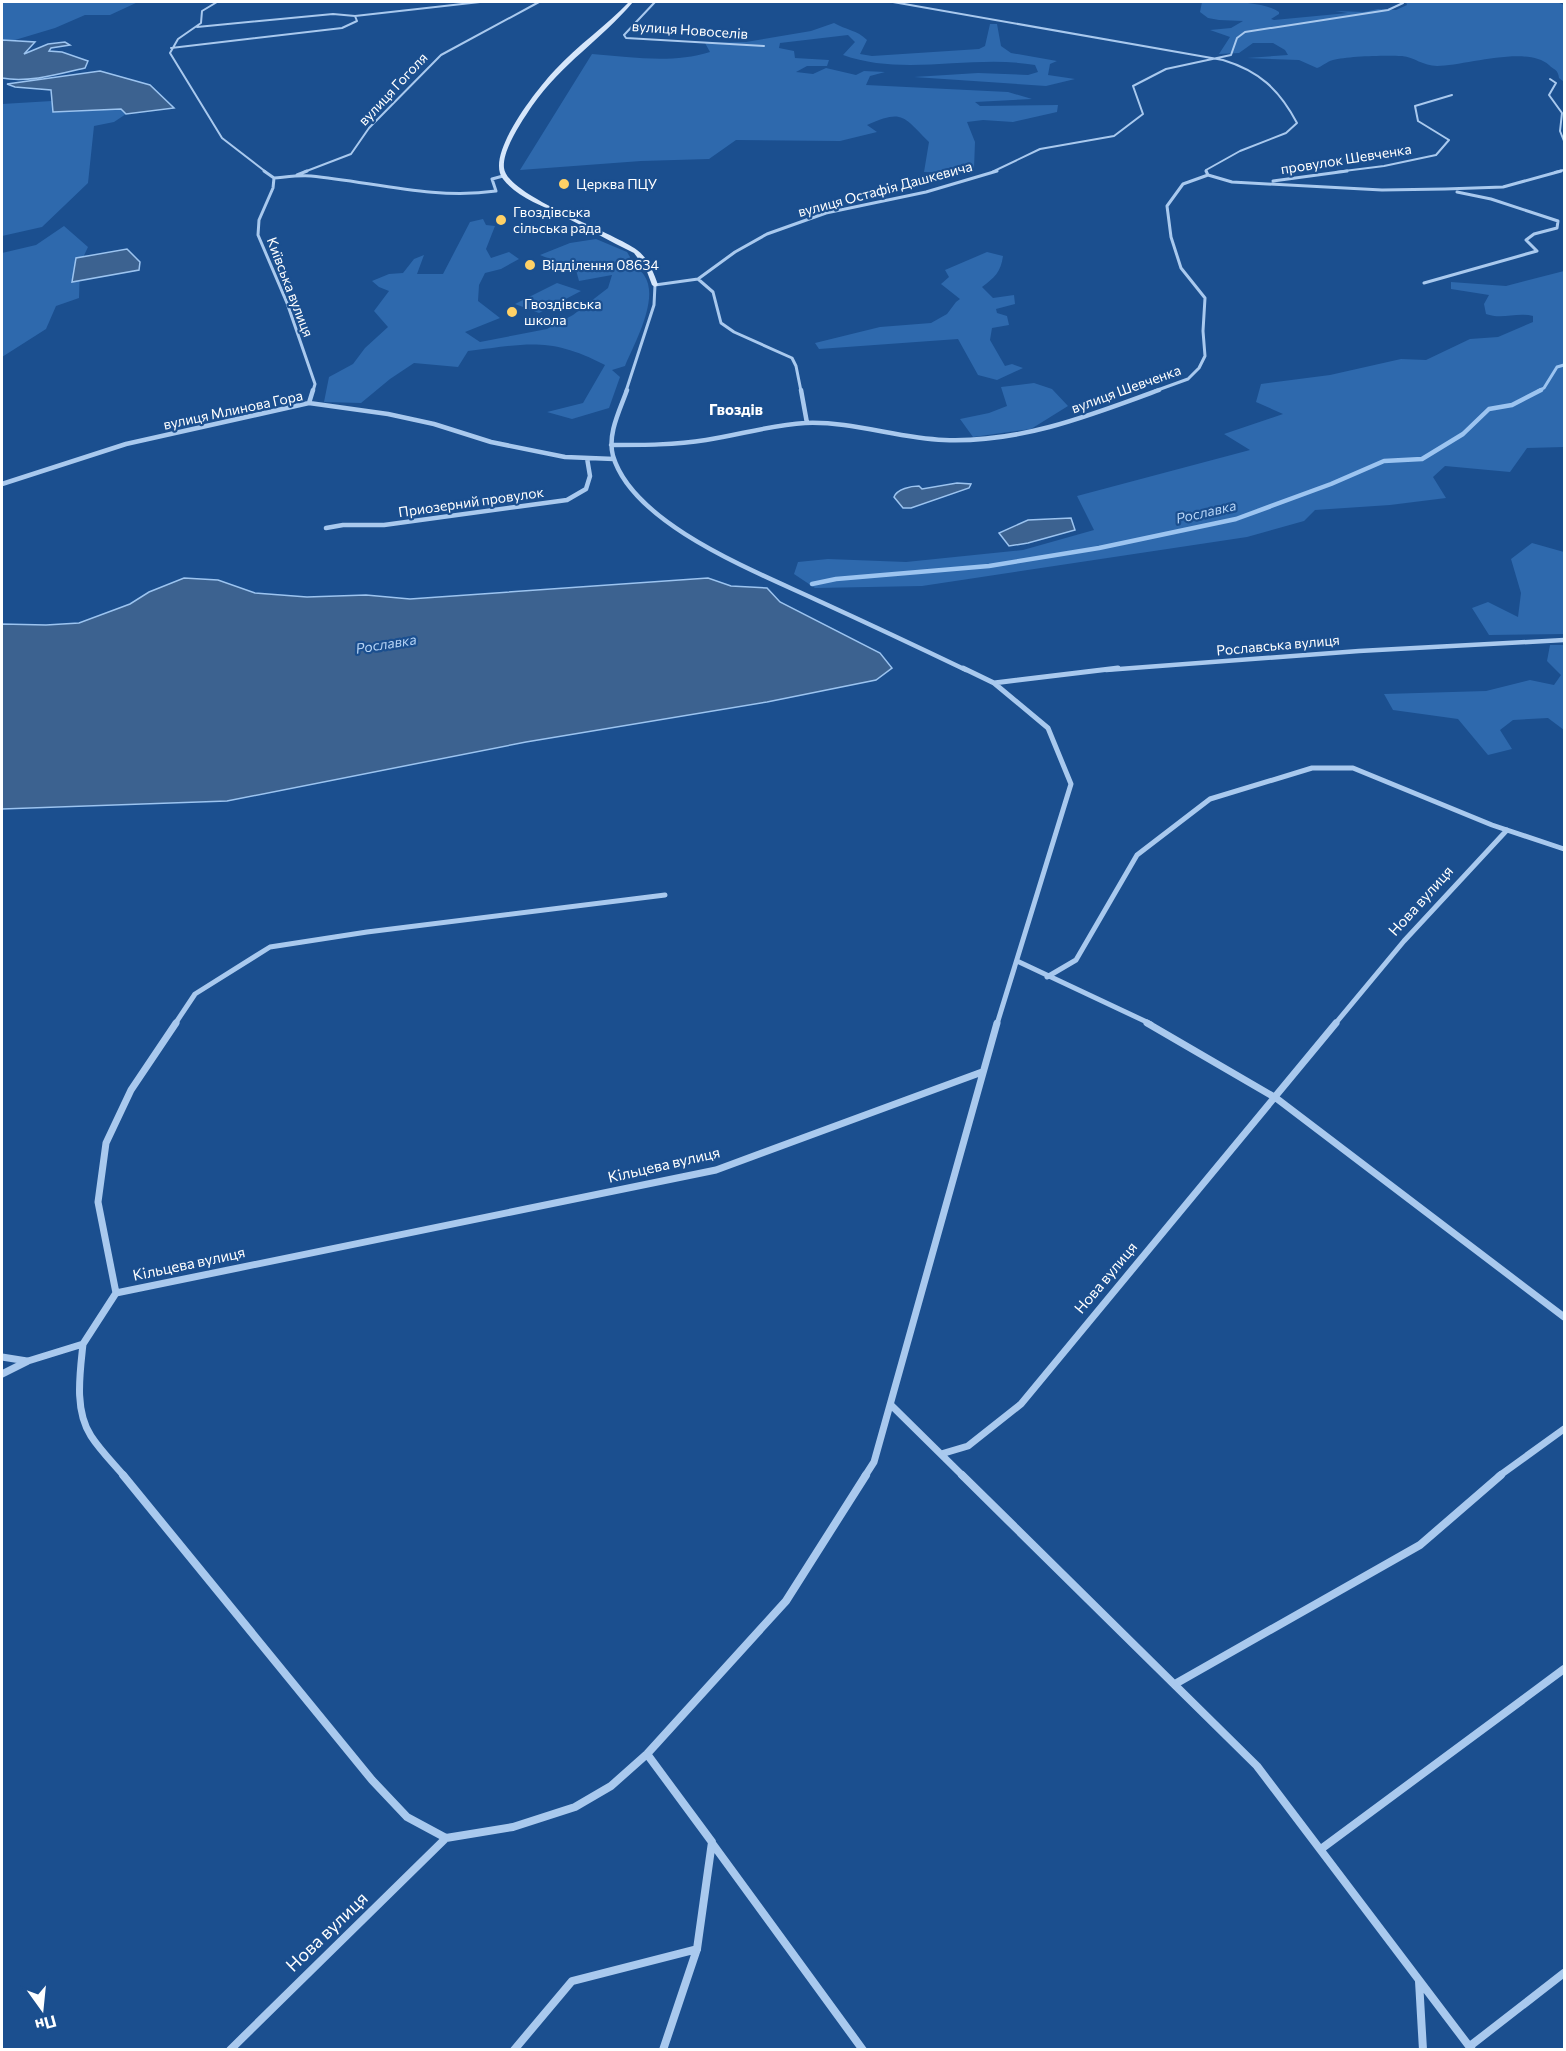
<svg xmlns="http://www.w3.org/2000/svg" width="1566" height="2051" font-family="Commissioner,sans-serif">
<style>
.green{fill:#2e69ad}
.water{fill:#3c6290;stroke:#9cc4f0;stroke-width:1.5}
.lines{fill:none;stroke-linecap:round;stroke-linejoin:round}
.stream-far1{stroke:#9cc4f0;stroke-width:3}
.stream{stroke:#9cc4f0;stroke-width:4.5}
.street-far5{stroke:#a9c9ee;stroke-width:2}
.street-far4{stroke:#a9c9ee;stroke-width:3}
.street-far3{stroke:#a9c9ee;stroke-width:4.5}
.street-far2{stroke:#a9c9ee;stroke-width:5}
.street-far1{stroke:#a9c9ee;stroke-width:7}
.street{stroke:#a9c9ee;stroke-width:8}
.secondary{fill:#d6e6fa;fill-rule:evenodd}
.poi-dot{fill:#ffd166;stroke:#1b4f8f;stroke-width:2}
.labels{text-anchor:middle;stroke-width:4.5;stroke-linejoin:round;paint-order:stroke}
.far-street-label{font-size:14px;fill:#fff;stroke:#1b4f8f}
.far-poi-label{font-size:14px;fill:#fff;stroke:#1b4f8f;text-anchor:start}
.far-water-label{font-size:14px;font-style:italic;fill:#b5d3f5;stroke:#1b4f8f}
.far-quarter-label{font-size:15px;font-weight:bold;fill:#fff;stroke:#1b4f8f}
.street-label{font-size:15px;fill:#fff;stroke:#1b4f8f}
.near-street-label{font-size:18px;fill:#fff;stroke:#1b4f8f}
</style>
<rect width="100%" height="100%" fill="#1b4f8f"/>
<path class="green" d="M 2,2 L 138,2 L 110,15 L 85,15 L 55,28 L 15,40 L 2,40 Z
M 1202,2 C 1224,2 1262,0 1279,12 L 1279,14 L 1271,19 L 1274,20 L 1348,13 L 1335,11 L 1364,12 L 1378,9 L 1396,10 L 1407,5 L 1406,2 L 1557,2 L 1564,5 L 1564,82 L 1559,78 C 1558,69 1554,70 1549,65 C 1526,45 1465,66 1437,66 C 1423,66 1414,57 1402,56 C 1386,55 1347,56 1333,60 C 1326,62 1323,66 1317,68 L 1299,60 L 1247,58 L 1288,55 L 1285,50 L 1273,43 L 1253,43 L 1239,53 L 1219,54 L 1230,37 L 1210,30 L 1231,28 L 1243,21 L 1219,20 L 1208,18 L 1200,12 Z
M 834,23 C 846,30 857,30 867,40 L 860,54 L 872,56 L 979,49 L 985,46 L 990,24 L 997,24 L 1001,46 L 1011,53 L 1057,61 L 1050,64 L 1048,75 L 1075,79 L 1046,86 L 914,77 L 978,73 L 1028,75 L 1038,72 L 1035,65 C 972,54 904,77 843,55 L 855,42 L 848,35 L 780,43 L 779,48 L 794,51 L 795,58 L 829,60 L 827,66 L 807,66 L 796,72 L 813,74 L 826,68 L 856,75 L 864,71 L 885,72 L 870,76 L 866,85 L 1008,92 L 1032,99 L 975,102 L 980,106 L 1058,105 L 1057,112 L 1013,122 L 983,120 L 967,122 L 975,142 L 974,169 L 953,173 L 924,172 L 929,142 C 903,116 903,109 867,125 L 877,132 L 840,141 L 736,140 L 709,159 L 641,161 L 520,170 L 592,54 C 632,57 671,64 710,52 L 705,43 L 746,42 L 811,31 Z
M 52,101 L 53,112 L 122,109 L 126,114 L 114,122 L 94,126 L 88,183 L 42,227 L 2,236 L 2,104 Z
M 483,219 L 486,225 L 495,226 L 486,249 L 491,258 L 509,252 L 519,259 L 501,269 L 485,273 L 479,285 L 478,301 L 500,318 L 465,332 L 480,342 L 547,329 L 573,315 L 608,288 L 612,275 L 579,281 L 576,270 L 540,255 L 570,243 L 596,239 L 627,252 L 630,257 L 628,265 C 634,268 641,270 644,275 C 660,298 635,342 625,366 L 612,370 L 620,377 L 609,408 L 572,419 L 547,412 L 583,403 L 605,365 C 550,336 526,344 468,351 L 458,367 L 414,363 L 390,379 L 361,403 L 324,402 L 329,377 L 353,364 L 365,348 L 388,327 L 374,311 L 389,291 L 379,287 L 372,281 L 389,274 L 403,273 L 414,259 L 424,255 L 417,274 L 443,274 L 470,222 Z
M 64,226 L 88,247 L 80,264 L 79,298 L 56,306 L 46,329 L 2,357 L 2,253 L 36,245 Z
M 987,252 L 1003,256 C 1001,272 994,278 982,287 L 993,298 L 1014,295 L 1015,304 L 996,309 L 997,313 L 1007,316 L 1009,325 L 992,328 L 990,340 L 1005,366 L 1012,364 L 1023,368 L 997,380 L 978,375 L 958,339 L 819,349 L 815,343 L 880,327 L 931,323 L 947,314 L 956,302 L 960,299 L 941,284 L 949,277 L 945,270 Z
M 1564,271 L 1564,447 L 1527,448 L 1510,472 L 1445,466 L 1433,477 L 1446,498 L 1390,505 L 1315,510 L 1304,521 L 1247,537 L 922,586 L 815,588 L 794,574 L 798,562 L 828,559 L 906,562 L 1023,550 L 1094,530 L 1077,496 L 1250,450 L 1224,434 L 1283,414 L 1256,402 L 1261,384 L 1330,375 L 1401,359 L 1426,360 L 1470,339 L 1498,337 L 1533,322 L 1533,316 C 1516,312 1502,320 1486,314 L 1484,304 L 1489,295 L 1451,289 L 1451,282 L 1506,286 Z
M 557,283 L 581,291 L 539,313 L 515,304 Z
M 1034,383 L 1052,389 L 1068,406 L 1031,429 L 973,437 L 960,419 L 989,413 L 1007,406 L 1001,387 Z
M 1532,543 L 1564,552 L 1564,634 L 1489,635 L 1472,608 L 1488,602 L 1518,617 L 1521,593 L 1511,559 Z
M 1550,645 L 1564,645 L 1564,730 L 1548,718 L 1513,720 L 1500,730 L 1512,749 L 1488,755 L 1458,719 L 1393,710 L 1384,694 L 1486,691 L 1530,680 L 1554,685 L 1561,675 L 1547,661 Z"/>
<path class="water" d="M 2,40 L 35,42 L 24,54 L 48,44 L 65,42 L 70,45 L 51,48 L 49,51 L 62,52 L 88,61 L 85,68 C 59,74 28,83 2,78 Z
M 100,71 L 150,85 L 174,108 L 126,114 L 121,109 L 53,112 L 51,90 L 15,87 L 7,84 Z
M 127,249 L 140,262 L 139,270 L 72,282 L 76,258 Z
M 957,483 L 971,484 L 969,488 L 911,508 L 903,508 L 894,497 C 897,489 911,486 919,486 L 922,489 Z
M 1071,518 L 1075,530 L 1028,543 L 1009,546 L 999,533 L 1028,520 Z
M 184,578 L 218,580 L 255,593 L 307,597 L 366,595 L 410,599 L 708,578 L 731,586 L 767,588 L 780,602 L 880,653 L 892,668 L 876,680 L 767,702 L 526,742 L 227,801 L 2,809 L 2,624 L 46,625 L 79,623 L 130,604 L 149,592 Z"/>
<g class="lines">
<path class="stream-far1" d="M 1538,391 L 1544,388 L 1557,367 L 1564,365"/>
<path class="stream" d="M 812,584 L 836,579 L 989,566 L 1099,548 L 1236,519 L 1331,484 L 1384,461 L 1422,459 L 1463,434 L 1489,409 L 1512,405 L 1541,390"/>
<path class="street-far5" d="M 217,2 L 202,11 L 201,23 L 178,39 L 170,53 L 222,138 L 266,172
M 655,2 L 624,35 L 626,38 L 764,46
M 893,2 L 1223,60 C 1259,71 1279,89 1297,123 L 1286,133 L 1240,151 L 1206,170 L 1207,172
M 197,27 L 333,14 L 355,16 L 480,2
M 171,48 L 342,28 L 357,21 L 355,16
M 1550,79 L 1556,83 L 1549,95 L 1562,113 L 1560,131 L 1564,141
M 304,172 L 351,154 L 369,128 L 441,55 L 539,2
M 992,172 L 1040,149 L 1114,136 L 1143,114 L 1133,86 L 1166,69 L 1231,55 L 1237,38 L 1245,32 L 1388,10 L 1403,3
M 1336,172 L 1384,166 L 1436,155 L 1449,140 L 1418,121 L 1415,106 L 1452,95
M 1555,172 L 1564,170"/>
<path class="street-far4" d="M 264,171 L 274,178 L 273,188 L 259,220 L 258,235 L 287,303 L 315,384 L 313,391
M 297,175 L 307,171
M 1208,175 L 1232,182 L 1382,190 L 1445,189 L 1503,187 L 1561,171
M 274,178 C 286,177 299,175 311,176 C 373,182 434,200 496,191 L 492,179 L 503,176
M 1273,181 L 1347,171
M 698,279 L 713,292 L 721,323 L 734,332 L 792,358 L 796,366 L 801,391
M 1424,283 L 1537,251 L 1526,240 L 1534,234 L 1557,228 L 1558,221 L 1491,199 L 1457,192
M 626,391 L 654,305 L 655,285 L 698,279 L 735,252 L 767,234 L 826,213 L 926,192 L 997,171
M 1155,391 L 1188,379 L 1199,368 L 1205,356 L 1203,331 L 1205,298 L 1181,268 L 1171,237 L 1167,206 L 1183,184 L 1208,175 L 1206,171"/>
<path class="street-far3" d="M 627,390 C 620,410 607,434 613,456 C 634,526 760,573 821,602 C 869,624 918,647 966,670
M 801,390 L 807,423
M 309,403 L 313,390
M 611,445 C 643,445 675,445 706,440 C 739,435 771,425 805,423 C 852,421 897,438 944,440 C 1020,443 1089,416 1159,390
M 2,484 L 126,444 L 309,403 L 388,414 L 434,424 L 491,442 L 565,457 L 614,459
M 326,528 L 343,525 L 384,525 L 567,500 L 586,489 L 590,476 L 587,458
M 1106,670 L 1359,651 L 1564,640"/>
<path class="street-far2" d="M 963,668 L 994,683 L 1048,728 L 1071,784 L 997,1024
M 994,683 L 1118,668
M 1017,961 L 1151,1024
M 1047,977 L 1076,960 L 1137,855 L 1210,799 L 1312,768 L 1353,768 L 1492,825 L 1564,849
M 175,1024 L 195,994 L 270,947 L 367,932 L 665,895
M 1335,1024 L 1404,941 L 1507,830"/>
<path class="street-far1" d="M 1147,1023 L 1276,1098 L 1564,1317
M 116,1293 L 716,1170 L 982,1072
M 116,1293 L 98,1202 L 106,1143 L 131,1090 L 176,1023
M 83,1344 C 80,1373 74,1410 91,1436 C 100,1450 113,1463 124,1476
M 2,1357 L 27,1361
M 2,1374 L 28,1361 L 83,1344 L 116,1293
M 891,1405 L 963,1476
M 941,1454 L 968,1446 L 1021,1404 L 1336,1023
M 865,1476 L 874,1462 L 997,1023
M 1499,1476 L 1564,1429"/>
<path class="street" d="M 123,1475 L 372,1780 L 407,1817 L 446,1838 L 513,1827 L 575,1807 L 611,1786 L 647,1754 L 786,1601 L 866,1475
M 962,1475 L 1257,1766 L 1472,2050
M 1175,1684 L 1420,1545 L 1501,1475
M 647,1754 L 712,1842 L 697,1949 L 663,2050
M 712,1843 L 863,2050
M 1321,1849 L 1564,1669
M 1419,1981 L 1423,2050
M 1470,2046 L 1564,1973
M 230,2050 L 446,1838
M 514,2050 L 572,1981 L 697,1949"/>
<path class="secondary" d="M 629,2 L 633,2 C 601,40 562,63 532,106 C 522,121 502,150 504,168 C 507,196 613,232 637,250 C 648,258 654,273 658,285 L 655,287 L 652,285 L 646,269 L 634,253 C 609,241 585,227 561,215 C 541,205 517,197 503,179 C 484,155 538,88 555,70 C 578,45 606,26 629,2 Z"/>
</g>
<g class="poi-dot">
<circle cx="564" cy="184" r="6"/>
<circle cx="501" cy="220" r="6"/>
<circle cx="530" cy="265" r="6"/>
<circle cx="512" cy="312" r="6"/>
</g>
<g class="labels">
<g class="far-street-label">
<text transform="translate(690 30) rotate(4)" y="5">вулиця Новоселів</text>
<text transform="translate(393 89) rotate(-47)" y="5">вулиця Гоголя</text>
<text transform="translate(1346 159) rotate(-9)" y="5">провулок Шевченка</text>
<text transform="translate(885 189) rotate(-15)" y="5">вулиця Остафія Дашкевича</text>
<text transform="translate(290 287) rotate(69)" y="5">Київська вулиця</text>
<text transform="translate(1126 389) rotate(-20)" y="5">вулиця Шевченка</text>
<text transform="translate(233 410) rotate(-12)" y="5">вулиця Млинова Гора</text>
<text transform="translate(471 502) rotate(-8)" y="5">Приозерний провулок</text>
<text transform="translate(1278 645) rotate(-5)" y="5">Рославська вулиця</text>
</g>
<g class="far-poi-label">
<text x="576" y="189">Церква ПЦУ</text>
<text x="513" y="217">Гвоздівська<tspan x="513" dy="16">сільська рада</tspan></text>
<text x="542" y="270">Відділення 08634</text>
<text x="524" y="309">Гвоздівська<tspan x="524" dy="16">школа</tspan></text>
</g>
<g class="far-water-label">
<text transform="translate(1206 512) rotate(-13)" y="5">Рославка</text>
<text transform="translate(386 644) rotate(-9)" y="5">Рославка</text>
</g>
<g class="far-quarter-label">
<text x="736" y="415">Гвоздів</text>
</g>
<g class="street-label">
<text transform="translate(1421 901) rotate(-48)" y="5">Нова вулиця</text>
<text transform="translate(664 1165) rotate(-13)" y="5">Кільцева вулиця</text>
<text transform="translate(189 1264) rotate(-12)" y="5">Кільцева вулиця</text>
<text transform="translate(1106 1278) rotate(-50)" y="5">Нова вулиця</text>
</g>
<g class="near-street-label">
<text transform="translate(327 1932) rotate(-44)" y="6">Нова вулиця</text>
</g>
</g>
<rect width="1566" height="2051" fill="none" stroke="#ffffff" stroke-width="6"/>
<g transform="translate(42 2009) rotate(165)" stroke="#1b4f8f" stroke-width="4.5" paint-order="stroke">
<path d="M0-4.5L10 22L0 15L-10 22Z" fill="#ffffff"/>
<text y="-9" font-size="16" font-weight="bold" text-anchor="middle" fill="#ffffff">Пн</text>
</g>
</svg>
